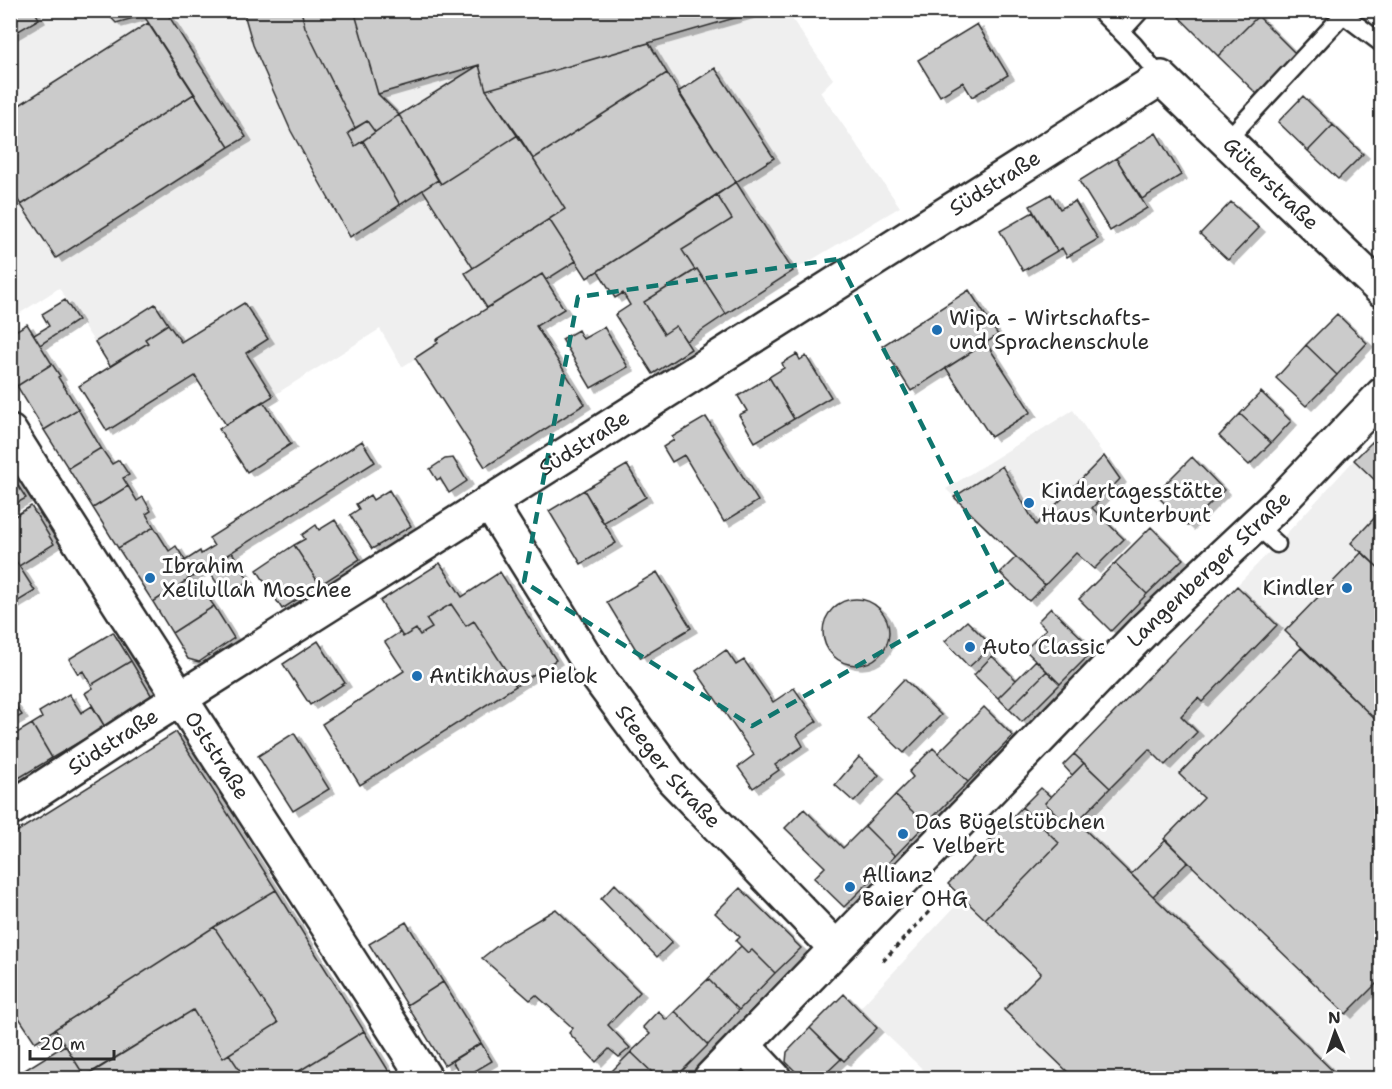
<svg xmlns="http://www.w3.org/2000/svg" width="1392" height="1089" font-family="'Shantell Sans',sans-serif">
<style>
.built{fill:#efefef}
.building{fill:#cbcbcb;stroke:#2b2b2b;stroke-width:1.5;filter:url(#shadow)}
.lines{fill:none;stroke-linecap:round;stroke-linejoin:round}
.service-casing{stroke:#2b2b2b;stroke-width:21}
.minor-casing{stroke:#2b2b2b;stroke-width:38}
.secondary-casing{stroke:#2b2b2b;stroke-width:38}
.path{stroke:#2b2b2b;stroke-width:4;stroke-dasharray:4.5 4.5;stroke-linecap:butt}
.service{stroke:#fff;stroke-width:16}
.minor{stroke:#fff;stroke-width:33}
.secondary{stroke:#fff;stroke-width:33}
.marked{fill:none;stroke:#0f766e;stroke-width:4.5;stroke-dasharray:12 8;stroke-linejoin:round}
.poi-dot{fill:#1f6fb2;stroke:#fff;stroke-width:2}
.labels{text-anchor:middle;stroke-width:6;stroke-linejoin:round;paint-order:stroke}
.street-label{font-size:21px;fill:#2b2b2b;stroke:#fff}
.poi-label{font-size:21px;fill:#2b2b2b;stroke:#fff;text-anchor:start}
</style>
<defs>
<filter id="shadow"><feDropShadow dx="6" dy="4" stdDeviation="0" flood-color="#0004"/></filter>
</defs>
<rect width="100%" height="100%" fill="#fff"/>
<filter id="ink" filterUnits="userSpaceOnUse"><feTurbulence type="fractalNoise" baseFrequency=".0167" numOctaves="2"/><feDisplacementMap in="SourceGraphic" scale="12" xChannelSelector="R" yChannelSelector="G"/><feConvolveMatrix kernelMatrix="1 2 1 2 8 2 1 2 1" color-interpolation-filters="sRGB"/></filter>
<g filter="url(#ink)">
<path class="built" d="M 11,11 L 791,11 L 788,13 L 833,79 L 820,92 L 900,207 L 793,271 L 686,340 L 691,349 L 653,374 L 615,315 L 630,305 L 623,293 L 615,298 L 598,271 L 587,278 L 576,261 L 547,280 L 564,309 L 536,326 L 585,404 L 485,467 L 416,358 L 402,367 L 380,329 L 226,425 L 195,376 L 107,431 L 79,386 L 110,366 L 59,288 L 11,319 Z
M 1073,410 L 1120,479 L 1092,508 L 1124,539 L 1094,569 L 1076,553 L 1045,585 L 946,489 Z
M 1354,460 L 1382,487 L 1381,1078 L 1073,1078 L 1066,1071 L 1060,1078 L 932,1078 L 859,1009 L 963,898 L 948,884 L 1041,788 L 1051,797 L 1072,775 L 1063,765 L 1277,544 Z"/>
<path class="building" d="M 10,10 L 34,10 L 39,19 L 10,36 Z
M 104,10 L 162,10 L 116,23 Z
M 162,10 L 165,10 L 246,137 L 229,147 L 144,16 Z
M 243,10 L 301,10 L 305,27 L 355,128 L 348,133 L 355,146 L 363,141 L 400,205 L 350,237 L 291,131 L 253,45 Z
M 301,10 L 354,10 L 378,94 L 399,115 L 375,132 L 367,121 L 355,128 L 305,27 Z
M 354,10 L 762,10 L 486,90 L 479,65 L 378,94 Z
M 1185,10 L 1252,10 L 1258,16 L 1218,56 L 1179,17 Z
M 1258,16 L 1297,55 L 1258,95 L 1218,56 Z
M 148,23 L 194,94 L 21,205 L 10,188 L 10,111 Z
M 977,24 L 1008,75 L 972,97 L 963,82 L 940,96 L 918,60 Z
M 649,43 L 667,73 L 533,159 L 486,90 Z
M 479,65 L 486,90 L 518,135 L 441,184 L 399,115 Z
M 715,68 L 774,158 L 736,182 L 678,92 Z
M 667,73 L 736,182 L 587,278 L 549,219 L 565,209 L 533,159 Z
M 194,94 L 229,147 L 56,258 L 21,205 Z
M 1303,96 L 1333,125 L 1308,151 L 1278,122 Z
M 399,115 L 438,180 L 400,205 L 363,141 Z
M 367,121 L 375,132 L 355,146 L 348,133 Z
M 1333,125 L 1363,154 L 1338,179 L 1308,151 Z
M 1156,133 L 1181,175 L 1142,199 L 1116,158 Z
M 518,135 L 565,209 L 473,268 L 423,190 L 438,180 L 441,184 Z
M 1116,158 L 1147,208 L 1110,231 L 1079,181 Z
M 736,182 L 793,271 L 726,314 L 697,269 L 695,270 L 682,250 L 732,219 L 717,195 Z
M 1051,194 L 1060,209 L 1075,201 L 1098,239 L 1067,257 L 1062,248 L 1057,251 L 1030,206 Z
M 717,195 L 732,219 L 682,250 L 695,270 L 644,302 L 664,334 L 676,326 L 691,349 L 653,374 L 615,315 L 630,305 L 623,293 L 615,298 L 598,271 Z
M 1231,202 L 1259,228 L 1228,260 L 1200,234 Z
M 1033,212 L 1057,251 L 1023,271 L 1000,231 Z
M 549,219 L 576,261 L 546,280 L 542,274 L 487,308 L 465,273 Z
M 697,269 L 726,314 L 686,341 L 676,326 L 664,334 L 644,302 Z
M 542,274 L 564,309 L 536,326 L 585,404 L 485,467 L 415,358 L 438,343 L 436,340 Z
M 969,290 L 998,335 L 911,391 L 882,346 Z
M 65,300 L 78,320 L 40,345 L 34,335 L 49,326 L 42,314 Z
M 244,303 L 268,339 L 246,353 L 273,396 L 226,425 L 195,376 L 107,431 L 79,386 L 148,343 L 145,339 L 168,324 L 181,342 Z
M 155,304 L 168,324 L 145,339 L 148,343 L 110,366 L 95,342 Z
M 1337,314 L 1367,343 L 1337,375 L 1306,345 Z
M 27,324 L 52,364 L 17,386 L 10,377 L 10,334 Z
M 604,327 L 628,367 L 591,388 L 562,339 L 578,330 L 583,339 Z
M 986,343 L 1031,412 L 991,437 L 946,368 Z
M 1306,345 L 1337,375 L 1306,406 L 1276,378 Z
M 797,354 L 800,360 L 806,356 L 831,397 L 794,419 L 769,377 L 784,368 L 782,363 Z
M 52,364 L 60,376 L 58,377 L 78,409 L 44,430 L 17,386 Z
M 769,377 L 794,419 L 755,442 L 739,415 L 747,411 L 738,396 Z
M 1261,392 L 1291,421 L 1271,443 L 1240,414 Z
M 263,401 L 291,444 L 247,472 L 219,429 Z
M 78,409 L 101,448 L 68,468 L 44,430 Z
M 1240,414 L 1271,443 L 1249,465 L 1219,436 Z
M 706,417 L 758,501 L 724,522 L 684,455 L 672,462 L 663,447 L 674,440 L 672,437 Z
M 1382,433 L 1382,452 L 1372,442 Z
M 362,441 L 375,462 L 189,579 L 180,564 L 200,551 L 201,554 L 214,546 L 209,538 Z
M 1372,442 L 1382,452 L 1382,487 L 1354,460 Z
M 101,448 L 112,464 L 119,460 L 129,475 L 123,478 L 128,486 L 93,508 L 68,468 Z
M 1104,456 L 1120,479 L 1092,508 L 1124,539 L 1094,569 L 1076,553 L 1045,585 L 954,497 L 1002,466 L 1036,525 Z
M 1192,457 L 1224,490 L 1188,526 L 1155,494 Z
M 453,458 L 467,481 L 449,493 L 440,478 L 437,480 L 430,469 L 445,459 Z
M 627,465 L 646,497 L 603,523 L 584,490 Z
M 10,473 L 26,498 L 10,507 Z
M 128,486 L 137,501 L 143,497 L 151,511 L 146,514 L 154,527 L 118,548 L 93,508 Z
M 389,490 L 411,526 L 372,549 L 350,515 L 359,509 L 356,504 L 370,495 L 373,500 Z
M 584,490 L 616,543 L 581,564 L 549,511 Z
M 31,506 L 54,544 L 19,566 L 10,553 L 10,519 Z
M 1382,510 L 1382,571 L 1351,543 Z
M 335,520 L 360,559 L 320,585 L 294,545 L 305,539 L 302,535 L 316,525 L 319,530 Z
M 154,527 L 169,551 L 176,546 L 185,560 L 180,564 L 189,579 L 153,602 L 118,548 Z
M 1151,527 L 1183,559 L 1147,594 L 1115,563 Z
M 294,545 L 320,585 L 282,609 L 257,570 Z
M 232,552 L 249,581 L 228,594 L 222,583 L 218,585 L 207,568 Z
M 1362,552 L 1382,571 L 1382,726 L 1285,631 Z
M 12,555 L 35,591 L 10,606 L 10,556 Z
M 1016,557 L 1045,585 L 1029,601 L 1000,573 Z
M 440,563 L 462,597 L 500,572 L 556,660 L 516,686 L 474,621 L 466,626 L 451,604 L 426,619 L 432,628 L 420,635 L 416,629 L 403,637 L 380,601 Z
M 1115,563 L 1147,594 L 1111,631 L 1079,599 Z
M 657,572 L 691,628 L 641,658 L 607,602 Z
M 189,579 L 200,596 L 204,592 L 214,606 L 172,633 L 153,602 Z
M 1237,586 L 1277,625 L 1202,702 L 1198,698 L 1181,716 L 1197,732 L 1165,765 L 1149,749 L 1110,788 L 1074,754 Z
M823 632a33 33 0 1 1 66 0a33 33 0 1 1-66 0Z
M 451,604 L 466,626 L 474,621 L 516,686 L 360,785 L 322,724 L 404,671 L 385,642 L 400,632 L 403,637 L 416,629 L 420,635 L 432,628 L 426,619 Z
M 214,606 L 234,638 L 199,662 L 188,659 L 172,633 Z
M 1051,608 L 1094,650 L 1060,684 L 1025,650 L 1046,629 L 1038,621 Z
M 967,621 L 992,646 L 969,667 L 945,641 Z
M 113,632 L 131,661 L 91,685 L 83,671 L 78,674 L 69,659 Z
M 318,641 L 345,683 L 310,705 L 283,664 Z
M 1301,648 L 1382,726 L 1382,978 L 1346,1014 L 1164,839 L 1204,798 L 1179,774 Z
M 726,650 L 736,665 L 744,660 L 773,702 L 794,688 L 817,721 L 797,735 L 803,746 L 775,765 L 779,770 L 753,788 L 738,767 L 754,755 L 696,671 Z
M 992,656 L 1016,680 L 998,698 L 974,675 Z
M 1036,660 L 1047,671 L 1009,709 L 998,698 Z
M 131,661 L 153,698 L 105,727 L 85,693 L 93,688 L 91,685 Z
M 1047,671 L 1060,684 L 1022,722 L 1009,709 Z
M 904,679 L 941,715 L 904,753 L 867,718 Z
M 69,694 L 81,713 L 92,706 L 105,727 L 52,758 L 32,724 L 42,718 L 39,712 Z
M 10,698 L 22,715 L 10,722 Z
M 984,707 L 1013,736 L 968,782 L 938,753 Z
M 32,724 L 52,758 L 12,782 L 10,779 L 10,732 L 15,730 L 17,733 Z
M 176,732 L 276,890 L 214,927 L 35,1042 L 10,1004 L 10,836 Z
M 294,733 L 329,789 L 293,811 L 258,756 Z
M 933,748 L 968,782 L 926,824 L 895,795 L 913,777 L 909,772 Z
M 1074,754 L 1084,763 L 1072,775 L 1063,765 Z
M 859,757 L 879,775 L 854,802 L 835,785 Z
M 1084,763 L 1110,788 L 1071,828 L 1045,803 Z
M 1041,788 L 1051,797 L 1045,803 L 1071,828 L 1077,822 L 1340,1078 L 1074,1078 L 1004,1010 L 1041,973 L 985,919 L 1059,843 L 1022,807 Z
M 895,795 L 926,824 L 895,856 L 865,826 Z
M 1022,807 L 1059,843 L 985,919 L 948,884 Z
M 804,809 L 843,848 L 865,826 L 895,856 L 844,907 L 814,878 L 825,867 L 785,828 Z
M 1166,840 L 1188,862 L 1153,896 L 1131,874 Z
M 615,884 L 672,942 L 657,957 L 601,899 Z
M 740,888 L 801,948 L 775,973 L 752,950 L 748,953 L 736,941 L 740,937 L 715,913 Z
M 276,890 L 364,1031 L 288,1078 L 245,1078 L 229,1054 L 278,1023 L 214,927 Z
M 556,909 L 640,992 L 608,1025 L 630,1048 L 619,1057 L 609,1049 L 596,1062 L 569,1033 L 573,1028 L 536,995 L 530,1000 L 482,958 L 506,939 Z
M 406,922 L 443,982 L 407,1005 L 369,944 Z
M 214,927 L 278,1023 L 223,1058 L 193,1010 L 85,1077 L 55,1029 Z
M 741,946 L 748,953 L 752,950 L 775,973 L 739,1010 L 708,979 Z
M 708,979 L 739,1010 L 708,1045 L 675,1011 Z
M 443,982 L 481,1043 L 444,1065 L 407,1005 Z
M 844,994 L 877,1028 L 844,1061 L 810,1028 Z
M 193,1010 L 223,1058 L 229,1054 L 245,1078 L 82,1078 Z
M 658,1011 L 666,1020 L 675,1011 L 708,1045 L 675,1078 L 658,1078 L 631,1052 L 650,1034 L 643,1027 Z
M 810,1028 L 841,1059 L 821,1078 L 802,1078 L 786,1062 L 787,1052 Z
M 364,1031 L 393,1078 L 288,1078 Z
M 481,1043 L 492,1061 L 463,1078 L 452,1061 Z
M 65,1045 L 85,1077 L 82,1078 L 12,1078 Z
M 631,1052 L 658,1078 L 605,1078 Z"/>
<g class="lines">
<g class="service-casing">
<path id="service" d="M 1099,10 L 1134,45 L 1161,78
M 1337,10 L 1381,43
M 1121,32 L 1141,10
M 1225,142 L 1343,15
M 1256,525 L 1277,544"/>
</g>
<g class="minor-casing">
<g id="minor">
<path id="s1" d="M 489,502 L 598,677 L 673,779 L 836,948"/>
<path id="s2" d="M 10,809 L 146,720 L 1161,78 L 1382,290"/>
<path d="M 743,1045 L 774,1078"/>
</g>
</g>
<g class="secondary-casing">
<g id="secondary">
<path id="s3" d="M 10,432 C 146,649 288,862 425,1078"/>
<path id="s4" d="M 711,1078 L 1147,627 L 1278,504 L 1382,395"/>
</g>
</g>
<path class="path" d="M 883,961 L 931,910"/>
<use href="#service" class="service"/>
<use href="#minor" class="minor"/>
<use href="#secondary" class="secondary"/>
</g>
</g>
<path class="marked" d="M 838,259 L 1002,583 L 752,726 L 524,582 L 578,297 Z"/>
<g class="poi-dot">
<circle cx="937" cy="330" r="6"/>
<circle cx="1029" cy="503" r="6"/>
<circle cx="150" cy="578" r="6"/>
<circle cx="1347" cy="588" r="6"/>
<circle cx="970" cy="647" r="6"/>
<circle cx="417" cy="676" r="6"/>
<circle cx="903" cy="834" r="6"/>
<circle cx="850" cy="887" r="6"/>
</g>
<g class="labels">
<g class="street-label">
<text dy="7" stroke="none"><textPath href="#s2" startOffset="1167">Südstraße</textPath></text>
<text dy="7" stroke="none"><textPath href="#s2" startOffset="1516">Güterstraße</textPath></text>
<text dy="7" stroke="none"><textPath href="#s2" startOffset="681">Südstraße</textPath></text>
<text dy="7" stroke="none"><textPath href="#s4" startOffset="712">Langenberger Straße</textPath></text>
<text dy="7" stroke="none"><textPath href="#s2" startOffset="123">Südstraße</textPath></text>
<text dy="7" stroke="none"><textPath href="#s3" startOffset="384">Oststraße</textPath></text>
<text dy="7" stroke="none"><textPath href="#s1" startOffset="320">Steeger Straße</textPath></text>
</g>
<g class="poi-label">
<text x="949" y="325">Wipa - Wirtschafts-<tspan x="949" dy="24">und Sprachenschule</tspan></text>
<text x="1041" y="498">Kindertagesstätte<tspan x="1041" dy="24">Haus Kunterbunt</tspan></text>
<text x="162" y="573">Ibrahim<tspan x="162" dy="24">Xelilullah Moschee</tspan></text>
<text x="1335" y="595" text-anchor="end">Kindler</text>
<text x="982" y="654">Auto Classic</text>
<text x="429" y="683">Antikhaus Pielok</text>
<text x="915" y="829">Das Bügelstübchen<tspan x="915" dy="24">- Velbert</tspan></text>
<text x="862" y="882">Allianz<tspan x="862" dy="24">Baier OHG</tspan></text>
</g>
</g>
<rect width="1392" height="1089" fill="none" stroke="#fff" stroke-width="36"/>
<rect x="18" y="18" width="1356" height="1053" fill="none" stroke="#2b2b2b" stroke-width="2" filter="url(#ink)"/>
<g transform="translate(1335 1032) rotate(358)" stroke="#ffffff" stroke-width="4.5" paint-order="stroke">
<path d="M0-4.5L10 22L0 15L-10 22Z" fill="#2b2b2b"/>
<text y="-9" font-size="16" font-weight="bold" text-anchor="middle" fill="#2b2b2b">N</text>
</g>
<path d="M30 1050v9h84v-9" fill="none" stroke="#2b2b2b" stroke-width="3"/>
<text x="39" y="1050" font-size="18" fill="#2b2b2b" stroke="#ffffff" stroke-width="4.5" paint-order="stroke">20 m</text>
</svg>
